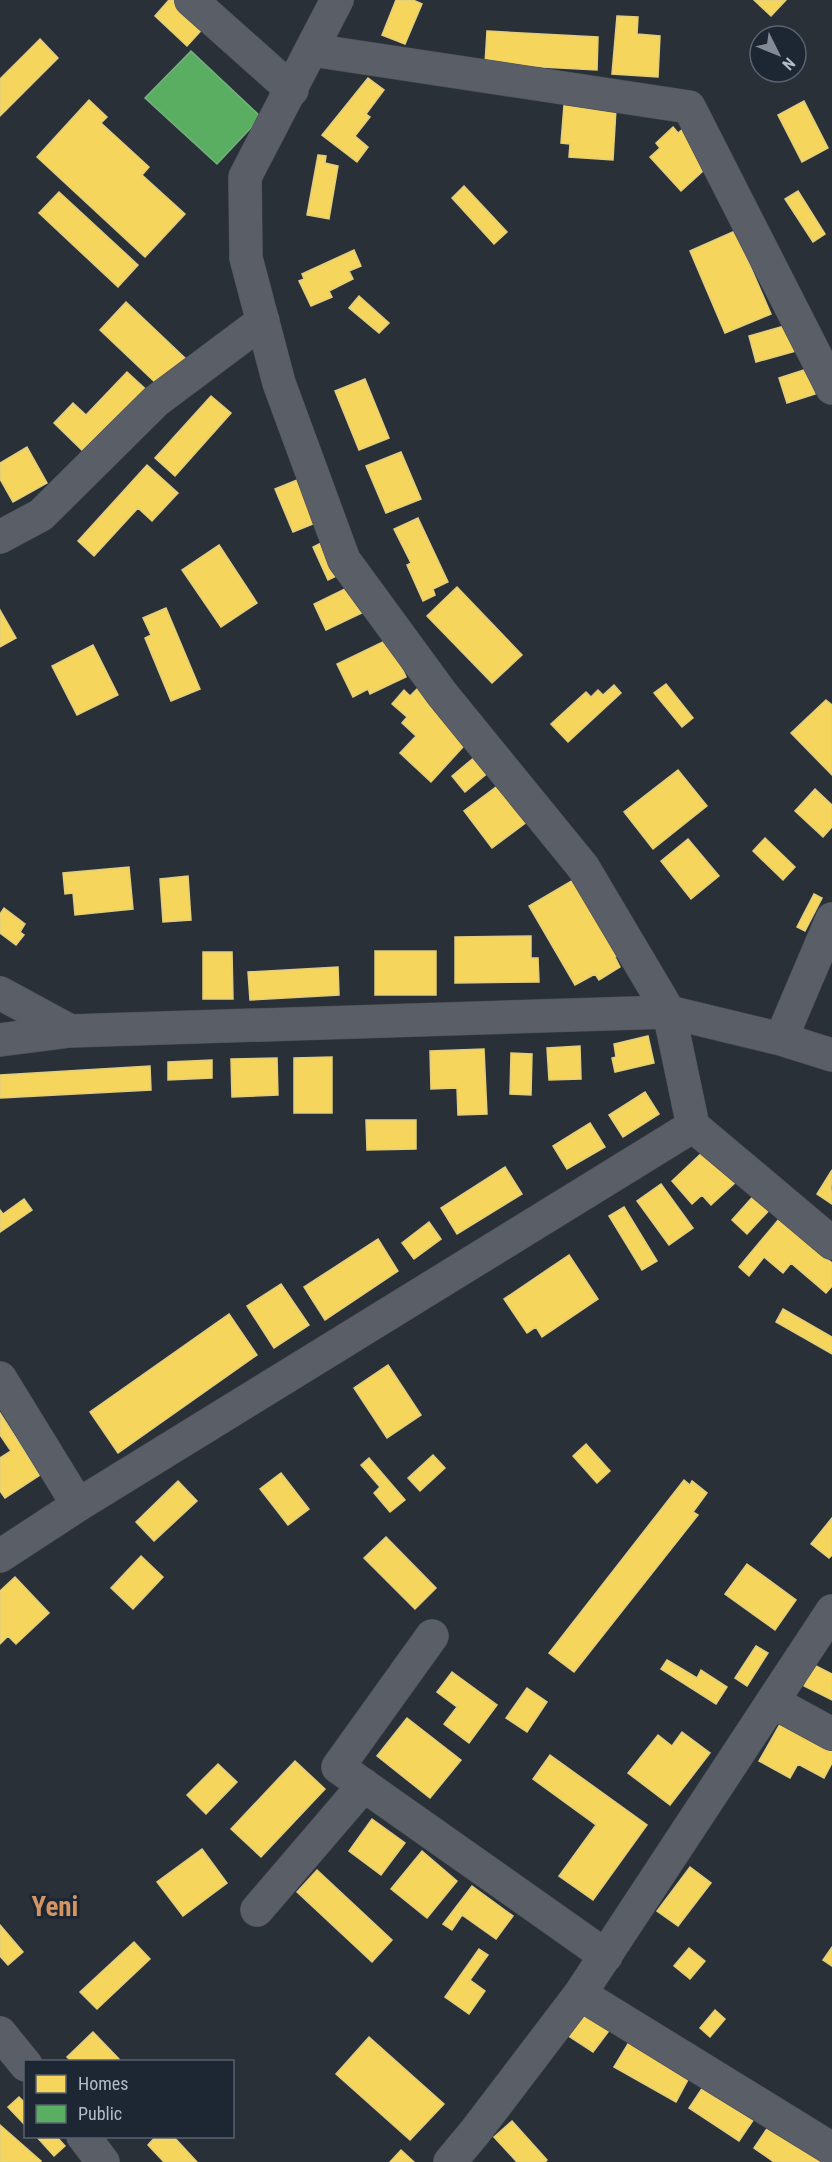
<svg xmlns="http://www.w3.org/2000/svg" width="832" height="2162" font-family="'Roboto Condensed',sans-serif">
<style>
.homes{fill:#f6d55c;stroke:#e2ce7d;stroke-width:1.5}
.public{fill:#5aae61;stroke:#75b280;stroke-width:1.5}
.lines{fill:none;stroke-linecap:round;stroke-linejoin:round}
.minor-casing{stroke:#484c53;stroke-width:34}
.minor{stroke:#5a5e66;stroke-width:33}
.labels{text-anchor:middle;stroke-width:6;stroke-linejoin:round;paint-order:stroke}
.district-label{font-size:27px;font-weight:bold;fill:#d59563;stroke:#1d2633}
</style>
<rect width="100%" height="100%" fill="#2a3038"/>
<path class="homes" d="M 169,0 L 181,0 L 207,24 L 187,46 L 155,16 Z
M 396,0 L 413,0 L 422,4 L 405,44 L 382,35 Z
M 754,0 L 786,0 L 771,16 Z
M 617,16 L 638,17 L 637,34 L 660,36 L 658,77 L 612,74 Z
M 487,31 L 598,37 L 597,70 L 485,64 Z
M 40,39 L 58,58 L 0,116 L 0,79 Z
M 368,78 L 384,90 L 366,114 L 370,117 L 355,136 L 368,147 L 357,162 L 322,135 Z
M 89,100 L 107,117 L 101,123 L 149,167 L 142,175 L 185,214 L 145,257 L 37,157 Z
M 804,101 L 828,148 L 802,162 L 778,115 Z
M 564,105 L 616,109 L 613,160 L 569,157 L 570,144 L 561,143 Z
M 673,127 L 678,133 L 684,128 L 714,161 L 681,191 L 650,157 L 660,148 L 656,143 Z
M 318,155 L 326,156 L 325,163 L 338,166 L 329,219 L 307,215 Z
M 464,186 L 507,232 L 494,244 L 452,198 Z
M 798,191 L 825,234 L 813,242 L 785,199 Z
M 59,192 L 138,265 L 118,287 L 39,213 Z
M 735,231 L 771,314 L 725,333 L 690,251 Z
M 354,250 L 361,266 L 349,271 L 353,279 L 329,291 L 332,297 L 311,306 L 299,281 L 304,279 L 302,274 Z
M 359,296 L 389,323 L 379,333 L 349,308 Z
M 126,302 L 185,358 L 159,386 L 100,330 Z
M 788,325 L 796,351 L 756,362 L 749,336 Z
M 807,369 L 815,394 L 787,403 L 779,378 Z
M 127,372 L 152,395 L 91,459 L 54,423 L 73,403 L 86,415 Z
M 365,379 L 389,438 L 359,450 L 335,391 Z
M 211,396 L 231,413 L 175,476 L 155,458 Z
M 27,447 L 47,483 L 13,502 L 0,479 L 0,463 Z
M 401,452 L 421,499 L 386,513 L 366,466 Z
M 147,465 L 178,493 L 152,521 L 138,508 L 94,556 L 78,541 Z
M 302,478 L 320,521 L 293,532 L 275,489 Z
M 418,518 L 448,582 L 433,589 L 435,595 L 423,601 L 407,565 L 411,563 L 394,529 Z
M 331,538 L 347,571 L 328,580 L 313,547 Z
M 219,545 L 257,603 L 221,627 L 182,570 Z
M 351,586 L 364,612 L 326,630 L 314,604 Z
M 457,587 L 522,655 L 492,683 L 427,616 Z
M 166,608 L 200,689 L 171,701 L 145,638 L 151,635 L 143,618 Z
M 0,610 L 16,638 L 0,647 Z
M 389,639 L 406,677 L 370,694 L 368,689 L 353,697 L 337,664 Z
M 93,645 L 118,695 L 77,715 L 52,666 Z
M 666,684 L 693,718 L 682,727 L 654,693 Z
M 614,685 L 621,693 L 568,742 L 551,724 L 586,692 L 591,697 L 598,690 L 603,695 Z
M 418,688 L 472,737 L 431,782 L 400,753 L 416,736 L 402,723 L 407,717 L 392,704 L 404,690 L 410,696 Z
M 826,700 L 832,705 L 832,775 L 791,733 Z
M 476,756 L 489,772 L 465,792 L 452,776 Z
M 678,770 L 707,806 L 653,849 L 624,812 Z
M 504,781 L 532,818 L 492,848 L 464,811 Z
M 815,789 L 832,805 L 832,827 L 823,837 L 795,811 Z
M 765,838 L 795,867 L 783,880 L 753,851 Z
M 688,839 L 719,876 L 691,899 L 661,861 Z
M 129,867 L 133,909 L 75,915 L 73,893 L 65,894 L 63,873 Z
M 188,876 L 191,920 L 163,922 L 160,879 Z
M 580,876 L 623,952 L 615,957 L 620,967 L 599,980 L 595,974 L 575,985 L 529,906 Z
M 814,894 L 822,898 L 805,931 L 797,927 Z
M 4,908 L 25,924 L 20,932 L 24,935 L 16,945 L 0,933 L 0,914 Z
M 531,936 L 531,958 L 538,958 L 539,982 L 455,983 L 455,937 Z
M 375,951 L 436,951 L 436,995 L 375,995 Z
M 203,952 L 232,952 L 233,999 L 203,999 Z
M 338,967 L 339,995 L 250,1000 L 248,972 Z
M 648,1036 L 654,1063 L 615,1072 L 612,1058 L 616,1057 L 614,1044 Z
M 580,1046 L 581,1079 L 549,1080 L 547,1048 Z
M 484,1049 L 487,1114 L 458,1115 L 457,1088 L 431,1089 L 430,1051 Z
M 511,1053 L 532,1054 L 531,1095 L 510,1094 Z
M 332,1057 L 332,1113 L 294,1113 L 294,1058 Z
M 277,1058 L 278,1095 L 232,1097 L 231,1059 Z
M 212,1060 L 212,1078 L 168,1080 L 168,1062 Z
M 150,1066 L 151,1090 L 0,1098 L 0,1075 Z
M 645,1092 L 659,1114 L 623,1137 L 609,1115 Z
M 366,1120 L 416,1120 L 416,1149 L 367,1150 Z
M 590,1123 L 605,1147 L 567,1169 L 553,1146 Z
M 707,1148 L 737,1181 L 711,1205 L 702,1195 L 692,1204 L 672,1181 Z
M 505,1167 L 522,1194 L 457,1234 L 441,1208 Z
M 832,1170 L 831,1188 L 832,1204 L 817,1194 Z
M 661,1184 L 693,1228 L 669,1245 L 637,1201 Z
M 757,1192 L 773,1206 L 747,1234 L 732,1220 Z
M 24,1199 L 32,1210 L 0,1232 L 0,1210 L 3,1214 Z
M 624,1207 L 657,1261 L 642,1270 L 609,1216 Z
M 779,1219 L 832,1263 L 832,1286 L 826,1293 L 791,1263 L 783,1273 L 764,1257 L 749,1276 L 739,1267 Z
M 429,1222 L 441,1239 L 414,1259 L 402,1243 Z
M 378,1239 L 398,1271 L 325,1320 L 304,1287 Z
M 569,1255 L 598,1299 L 542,1337 L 536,1327 L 527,1333 L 504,1299 Z
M 281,1284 L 309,1325 L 274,1348 L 247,1306 Z
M 783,1309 L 832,1337 L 832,1354 L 776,1322 Z
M 229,1314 L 257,1355 L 118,1453 L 90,1412 Z
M 388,1365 L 421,1415 L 387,1438 L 354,1388 Z
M 0,1413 L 40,1475 L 5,1498 L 0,1491 L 0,1458 L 11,1451 L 0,1435 Z
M 586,1444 L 610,1471 L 597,1483 L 573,1456 Z
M 433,1455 L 445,1468 L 420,1491 L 408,1478 Z
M 369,1458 L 405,1500 L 390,1512 L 374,1493 L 380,1487 L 361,1465 Z
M 281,1473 L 309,1509 L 288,1525 L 260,1489 Z
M 684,1480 L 690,1485 L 692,1481 L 707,1493 L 693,1512 L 698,1515 L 574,1672 L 549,1653 Z
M 178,1481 L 197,1501 L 154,1541 L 136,1522 Z
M 832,1518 L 832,1555 L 829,1558 L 811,1544 Z
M 386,1537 L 436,1588 L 415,1609 L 364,1558 Z
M 141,1556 L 163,1577 L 133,1609 L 111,1588 Z
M 747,1564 L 796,1600 L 775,1630 L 725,1594 Z
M 15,1577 L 49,1613 L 16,1644 L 8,1636 L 0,1644 L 0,1591 Z
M 756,1646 L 768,1653 L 747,1686 L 735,1678 Z
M 667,1660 L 697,1678 L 701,1670 L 727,1687 L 716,1704 L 661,1669 Z
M 814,1665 L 832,1674 L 832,1700 L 804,1686 Z
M 452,1672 L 497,1705 L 469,1743 L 444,1724 L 457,1707 L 437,1692 Z
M 527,1688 L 547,1702 L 527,1732 L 506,1718 Z
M 784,1717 L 832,1744 L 832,1763 L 824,1778 L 798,1764 L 790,1778 L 759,1761 Z
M 407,1718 L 461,1760 L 430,1798 L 377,1756 Z
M 682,1732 L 710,1753 L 670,1805 L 628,1773 L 658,1735 L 672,1746 Z
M 550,1755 L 647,1825 L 593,1900 L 559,1876 L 596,1825 L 533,1779 Z
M 295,1761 L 325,1789 L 261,1857 L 231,1829 Z
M 218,1764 L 237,1782 L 206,1814 L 187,1795 Z
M 372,1819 L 405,1843 L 381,1875 L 349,1851 Z
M 202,1849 L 227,1883 L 183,1916 L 157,1882 Z
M 422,1851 L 457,1881 L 427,1918 L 391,1889 Z
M 690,1867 L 711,1883 L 678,1926 L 657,1911 Z
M 317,1870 L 392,1940 L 372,1962 L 297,1892 Z
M 472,1886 L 513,1916 L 496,1939 L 462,1915 L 452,1930 L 443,1924 Z
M 0,1925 L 23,1952 L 8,1965 L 0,1956 Z
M 134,1942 L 150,1959 L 97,2009 L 80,1992 Z
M 832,1947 L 832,1966 L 823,1960 Z
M 689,1948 L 705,1961 L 690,1979 L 674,1966 Z
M 479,1949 L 488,1955 L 470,1980 L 485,1991 L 469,2014 L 445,1997 Z
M 584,2004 L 614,2024 L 593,2052 L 564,2033 Z
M 715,2010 L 725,2019 L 710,2037 L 700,2028 Z
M 93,2032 L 119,2059 L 116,2062 L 72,2062 L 67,2057 Z
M 369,2037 L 444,2104 L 410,2140 L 336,2074 Z
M 631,2039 L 691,2074 L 676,2102 L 614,2067 Z
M 705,2084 L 756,2116 L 739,2141 L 689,2108 Z
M 19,2097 L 26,2104 L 26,2126 L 8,2107 Z
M 512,2121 L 547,2160 L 545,2162 L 517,2162 L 494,2137 Z
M 770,2124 L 826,2162 L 774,2162 L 754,2148 Z
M 0,2125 L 41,2161 L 40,2162 L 0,2162 Z
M 36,2136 L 56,2136 L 65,2146 L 54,2156 Z
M 156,2136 L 173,2136 L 197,2162 L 164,2162 L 148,2145 Z
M 401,2150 L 414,2162 L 390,2162 Z"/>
<path class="public" d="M 191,51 L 261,117 L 217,164 L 145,98 Z"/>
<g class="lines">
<g class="minor-casing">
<path id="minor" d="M 191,0 L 292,90
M 337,0 L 245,177 L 246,258 L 279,383 L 344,560 L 442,694 L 583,867 L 669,1012 L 693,1126 L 832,1243
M 312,50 L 689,107 L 832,388
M 0,537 L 41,515 L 156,401 L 263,321
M 0,993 L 70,1031
M 781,1039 L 832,919
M 0,1040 L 70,1031 L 669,1012 L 781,1039 L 832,1055
M 0,1378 L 78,1505
M 0,1556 L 78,1505 L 693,1126
M 432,1636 L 338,1767 L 606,1956
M 773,1702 L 832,1734
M 257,1910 L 364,1785
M 580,1994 L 832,2149
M 0,2033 L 26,2065
M 83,2136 L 103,2162
M 450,2162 L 475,2132 L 580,1994 L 832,1611"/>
</g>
<use href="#minor" class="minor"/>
</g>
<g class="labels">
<g class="district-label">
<text x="55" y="1916">Yeni</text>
</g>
</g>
<rect x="24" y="2060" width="210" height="78" fill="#1d2633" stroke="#59626f" stroke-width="1.5"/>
<rect x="36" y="2075" width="30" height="18" fill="#f6d55c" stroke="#59626f" stroke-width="1.5"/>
<text x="78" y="2090" font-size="18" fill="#b4bcc9">Homes</text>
<rect x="36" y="2105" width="30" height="18" fill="#5aae61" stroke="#59626f" stroke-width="1.5"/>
<text x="78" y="2120" font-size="18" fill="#b4bcc9">Public</text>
<g transform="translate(778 54) rotate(133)"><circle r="28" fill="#1d2633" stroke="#59626f" stroke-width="1.5"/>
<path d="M0-4.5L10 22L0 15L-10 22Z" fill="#848b96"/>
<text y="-9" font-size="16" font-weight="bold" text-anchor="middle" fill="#b4bcc9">N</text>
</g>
</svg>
